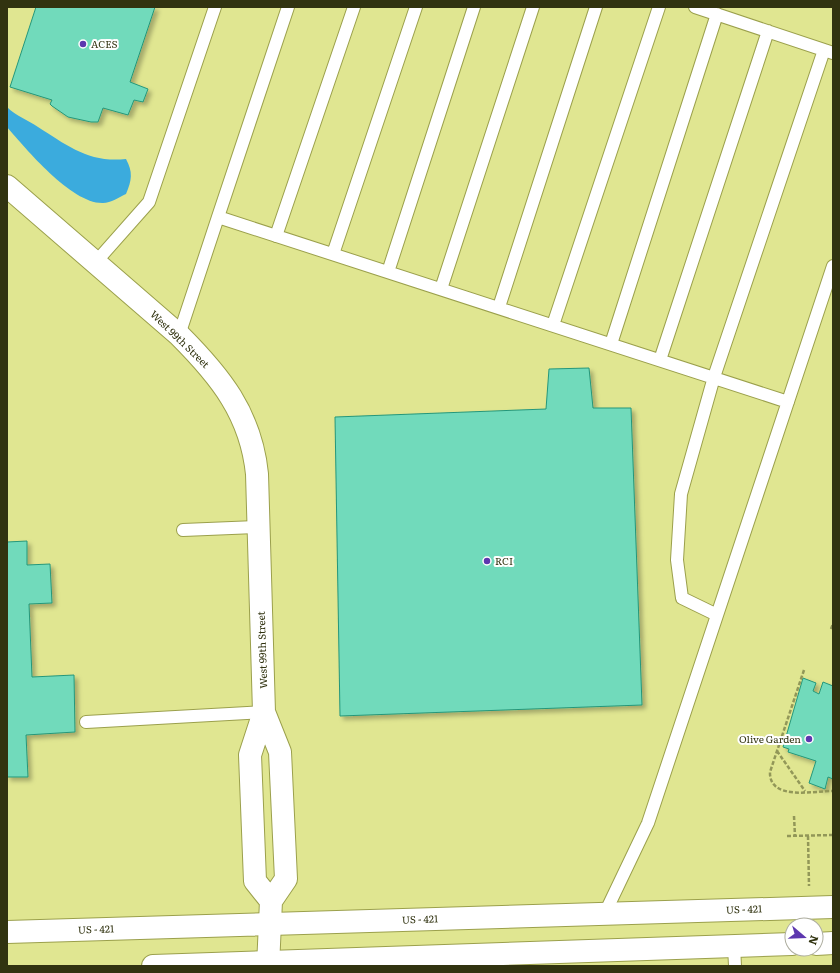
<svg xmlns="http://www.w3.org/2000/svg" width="840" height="973" font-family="Literata,serif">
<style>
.water{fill:#3babdd}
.building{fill:#71dabb;stroke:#24977b;filter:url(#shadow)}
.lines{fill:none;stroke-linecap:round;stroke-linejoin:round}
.lane-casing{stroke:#9ba04c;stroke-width:14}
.street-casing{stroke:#9ba04c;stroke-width:24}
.primary-casing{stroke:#9ba04c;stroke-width:24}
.path{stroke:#929758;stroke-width:2.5;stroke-dasharray:4 2;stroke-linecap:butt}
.lane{stroke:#fff;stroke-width:12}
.street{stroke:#fff;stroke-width:22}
.primary{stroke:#fff;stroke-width:22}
.poi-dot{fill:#5d37af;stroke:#fff;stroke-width:1.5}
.labels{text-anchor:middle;stroke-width:4;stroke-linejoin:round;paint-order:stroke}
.poi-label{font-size:10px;fill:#313310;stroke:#fff;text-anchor:start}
.street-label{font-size:10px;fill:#313310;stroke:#fff}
</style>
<defs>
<filter id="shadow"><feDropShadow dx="3.5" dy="3.5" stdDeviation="2" flood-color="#0004"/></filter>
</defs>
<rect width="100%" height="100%" fill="#e0e691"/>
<path class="water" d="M 7,107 C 16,116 28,120 38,127 C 68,146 89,163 126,159 C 133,172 132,180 126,194 C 119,197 111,203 103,203 C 72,204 26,149 7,127 Z"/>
<path class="building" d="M 36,7 L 155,7 L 130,82 L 148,89 L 143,102 L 134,100 L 128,115 L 103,108 L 98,122 L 91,122 L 68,117 L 52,106 L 50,104 L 52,100 L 10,87 Z
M 589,368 L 593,408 L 631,408 L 642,705 L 340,716 L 335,417 L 546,409 L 549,369 Z
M 27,541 L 27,565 L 50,564 L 52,603 L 29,604 L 32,677 L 74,675 L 75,732 L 26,735 L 28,777 L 7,777 L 7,542 Z
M 803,678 L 816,683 L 813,691 L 819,694 L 823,682 L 833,686 L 833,779 L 828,777 L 825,789 L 809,783 L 816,761 L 788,752 L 789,749 L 783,747 Z"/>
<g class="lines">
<g class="lane-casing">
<path id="lane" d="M 695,7 L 833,53
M 218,217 L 288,7
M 276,236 L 354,7
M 333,254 L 416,7
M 95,263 L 149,202 L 215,7
M 388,272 L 474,7
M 441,289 L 533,7
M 499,307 L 596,7
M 553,325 L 659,7
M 179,335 L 218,217 L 788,402
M 611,344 L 717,14
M 660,360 L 768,31
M 183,530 L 259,527
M 717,615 L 682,598 L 677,560 L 681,494 L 714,377 L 824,50
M 86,722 L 264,712
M 605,913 L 648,823 L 833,266
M 734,946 L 735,966"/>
</g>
<g class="street-casing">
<path id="street" d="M 7,186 L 179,335 C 220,376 251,414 257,474 L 264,712 L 250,755 L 255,881 L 271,901
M 264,712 L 280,752 L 286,879 L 271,901 L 268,966"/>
</g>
<g class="primary-casing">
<path id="primary" d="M 7,932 L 833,907
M 816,944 L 833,943
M 153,966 L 792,944"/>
</g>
<path class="path" d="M 831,629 L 833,624
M 804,670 L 770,772 C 769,801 814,791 833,791
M 777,751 L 805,791
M 794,816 L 795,836
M 787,836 L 833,835
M 808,836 L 809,886"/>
<use href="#lane" class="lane"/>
<use href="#street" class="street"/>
<use href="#primary" class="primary"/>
</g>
<g class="poi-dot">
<circle cx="83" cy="44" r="4"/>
<circle cx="487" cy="561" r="4"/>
<circle cx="809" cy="739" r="4"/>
</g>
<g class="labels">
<g class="poi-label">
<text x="91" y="48">ACES</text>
<text x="495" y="565">RCI</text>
<text x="801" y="743" text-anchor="end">Olive Garden</text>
</g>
<g class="street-label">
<text transform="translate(180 339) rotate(44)" y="4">West 99th Street</text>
<text transform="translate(262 650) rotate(-92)" y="4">West 99th Street</text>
<text transform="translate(744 909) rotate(-2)" y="4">US - 421</text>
<text transform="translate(420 919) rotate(-2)" y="4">US - 421</text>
<text transform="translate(96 929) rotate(-2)" y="4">US - 421</text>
</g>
</g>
<rect width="840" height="973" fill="none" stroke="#313310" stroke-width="16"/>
<g transform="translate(804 937) rotate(109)"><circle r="19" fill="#ffffff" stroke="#adad9f"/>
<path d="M0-3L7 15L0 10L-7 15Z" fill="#5d37af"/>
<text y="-6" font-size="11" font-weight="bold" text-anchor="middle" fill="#313310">N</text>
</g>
</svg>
